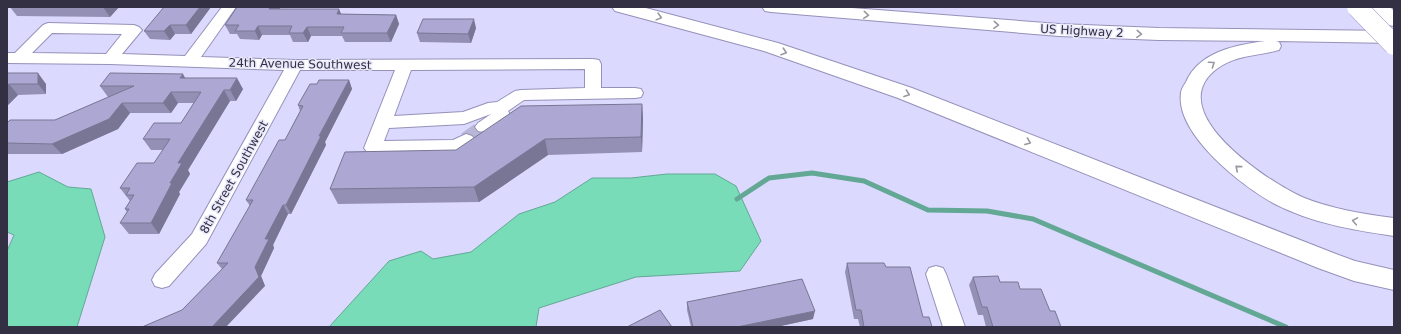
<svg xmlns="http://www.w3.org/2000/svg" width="1401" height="334" font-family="'DejaVu Sans',sans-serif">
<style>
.water{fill:#78dcb9;stroke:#63a895}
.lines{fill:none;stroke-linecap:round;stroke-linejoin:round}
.stream{stroke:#63a895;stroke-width:5}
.minor-tunnel{stroke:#b9b7d8;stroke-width:16;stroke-dasharray:16 8;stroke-linecap:butt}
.minor-casing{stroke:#9591ba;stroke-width:2}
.highway-casing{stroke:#9591ba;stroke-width:2}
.minor{fill:#fff;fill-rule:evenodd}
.highway{fill:#fff;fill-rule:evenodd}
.highway-bridge-casing{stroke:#9591ba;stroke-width:21;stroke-linecap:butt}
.highway-bridge{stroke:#fff;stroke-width:20}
.wall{fill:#9490b5}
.shaded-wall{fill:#787694}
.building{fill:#aca8d3;stroke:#787694}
.oneway{stroke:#9898a0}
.labels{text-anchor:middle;stroke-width:3;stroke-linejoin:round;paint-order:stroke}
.street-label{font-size:12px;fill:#323042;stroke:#e9e8fb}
</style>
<rect width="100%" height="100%" fill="#dbd9fd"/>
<path class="water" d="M 39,172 L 68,187 L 91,189 L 105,237 L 77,327 L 7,327 L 7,251 L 14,235 L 7,232 L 7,182 Z
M 667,174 L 715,174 L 736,186 L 761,241 L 740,271 L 636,277 L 539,308 L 536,327 L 329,327 L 389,261 L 421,251 L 433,259 L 471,252 L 519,214 L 555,202 L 592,178 L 631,178 Z"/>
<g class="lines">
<path class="stream" d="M 737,199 L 769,178 L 812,173 L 864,181 L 928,210 L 987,211 L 1033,219 L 1286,327"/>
<path class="minor-tunnel" d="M 466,140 L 484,127"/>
<g class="minor-casing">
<path id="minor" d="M 222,7 L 236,7 L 201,57 L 295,60 L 593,59 L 599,60 L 601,64 L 601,88 L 635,88 L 641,89 L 643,93 L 641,97 L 635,98 L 524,100 L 508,111 L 510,115 C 505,125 489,134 478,131 L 475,127 L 478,123 L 491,114 L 464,124 L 389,128 L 384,141 L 453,140 L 466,134 L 472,136 L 475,140 L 472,144 L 456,152 L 373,154 L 367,152 L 364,148 L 395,70 L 300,70 L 206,244 L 169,286 L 162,288 L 155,286 L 152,280 L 155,274 L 192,234 L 284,70 L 110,64 L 7,63 L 7,53 L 15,53 L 43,25 L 48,23 L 134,25 L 139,27 L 142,30 L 122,54 L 185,56 ZM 52,33 L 122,34 L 106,54 L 32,53 ZM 585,69 L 585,88 L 521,90 L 515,91 L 497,102 L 488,103 L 463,112 L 394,116 L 411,70 Z
M 936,266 L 943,268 L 946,274 L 965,327 L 943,327 L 926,274 L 929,268 Z"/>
</g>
<g class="highway-casing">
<path id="highway" d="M 612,7 L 642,7 L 778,43 L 912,88 L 1336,254 L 1355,261 L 1394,270 L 1394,290 L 1354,281 L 1318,268 L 898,98 L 764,51 L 615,11 Z
M 762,7 L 839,7 L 1059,24 L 1159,28 L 1394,31 L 1394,43 L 1276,41 L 1279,42 L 1281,46 L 1279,50 C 1258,56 1236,55 1218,68 C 1159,110 1267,181 1302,197 C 1331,209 1363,214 1394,218 L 1394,236 C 1353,230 1312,223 1275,204 C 1243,187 1175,134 1181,93 C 1181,90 1184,85 1186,82 C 1199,52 1235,45 1265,41 L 1159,40 L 1059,36 L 771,12 L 765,11 Z
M 1371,7 L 1390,7 L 1394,11 L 1394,26 L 1388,25 Z"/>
</g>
<use href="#minor" class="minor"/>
<use href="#highway" class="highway"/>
<g class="highway-bridge-casing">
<path id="highway-bridge" d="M 1357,7 L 1394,45"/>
</g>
<use href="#highway-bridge" class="highway-bridge"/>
</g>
<path class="wall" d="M 10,7 L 119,7 L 110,17 L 17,16 Z
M 211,7 L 191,34 L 175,34 L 170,40 L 150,39 L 144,31 Z
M 279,9 L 342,14 L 396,15 L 399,24 L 391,42 L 345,42 L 342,36 L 311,36 L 308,42 L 293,42 L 290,35 L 262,35 L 259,40 L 240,39 L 237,34 L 230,34 L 225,25 Z
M 476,28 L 471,43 L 420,42 L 417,33 Z
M 7,73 L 46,84 L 46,94 L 18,95 L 7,106 Z
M 185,78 L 243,89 L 236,101 L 230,101 L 188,170 L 190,174 L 179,192 L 180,194 L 159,234 L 129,234 L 120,223 L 127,212 L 125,209 L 130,201 L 120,188 L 154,163 L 163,150 L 151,150 L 143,139 L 181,123 L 194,103 L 178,103 L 171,113 L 130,113 L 118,129 L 62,154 L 7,154 L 7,123 L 55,120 L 109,97 L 108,97 L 100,86 Z
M 349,80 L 352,89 L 325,142 L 326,145 L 291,214 L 288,214 L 273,245 L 274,248 L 261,276 L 265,286 L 182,310 L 222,269 L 217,263 L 250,206 L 246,200 L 285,140 L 300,111 L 298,105 L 317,84 Z
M 642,104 L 643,119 L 642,152 L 548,155 L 479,202 L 338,204 L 330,189 L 456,150 Z
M 847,263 L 886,267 L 923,317 L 932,327 L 860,327 L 858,319 L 854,319 L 845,272 Z
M 973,277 L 1000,282 L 1020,289 L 1050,311 L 1061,327 L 986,327 L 983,315 L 978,315 L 969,285 Z
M 687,302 L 813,319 L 776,327 L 691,327 L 687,310 Z"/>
<path class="shaded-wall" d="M 103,7 L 119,7 L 110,17 Z
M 200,7 L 211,7 L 191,34 L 186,25 Z
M 271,7 L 281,7 L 274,18 L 269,9 Z
M 339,9 L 343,18 L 337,14 Z
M 396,15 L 399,24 L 391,42 L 387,33 Z
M 474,19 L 476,28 L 471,43 L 468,34 Z
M 170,25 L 175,34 L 170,40 L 164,31 Z
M 258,26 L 262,35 L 259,40 L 255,31 Z
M 307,27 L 311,36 L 308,42 L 303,33 Z
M 38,73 L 46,84 L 46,94 L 38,84 Z
M 183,74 L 189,85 L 180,78 Z
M 237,78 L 243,89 L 236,101 L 230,90 Z
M 349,80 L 352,89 L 325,142 L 326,145 L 291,214 L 286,205 L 319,136 Z
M 9,84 L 18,95 L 7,106 L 7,86 Z
M 224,90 L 230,101 L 188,170 L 190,174 L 179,192 L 180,194 L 159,234 L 151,223 L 170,183 L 178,163 Z
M 171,92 L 178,103 L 171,113 L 163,103 Z
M 122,103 L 130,113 L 118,129 L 62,154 L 52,144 Z
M 642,104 L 643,119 L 642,152 L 641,137 Z
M 545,139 L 548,155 L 479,202 L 474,187 Z
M 283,205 L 288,214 L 273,245 L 274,248 L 261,276 L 265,286 L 226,327 L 212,327 L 255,267 L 265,239 Z
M 815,311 L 813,319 L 776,327 L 737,327 Z"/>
<path class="building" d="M 164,7 L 200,7 L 186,25 L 170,25 L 164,31 L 144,31 Z
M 237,7 L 271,7 L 269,9 L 339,9 L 337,14 L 396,15 L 387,33 L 341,33 L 344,27 L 307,27 L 303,33 L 289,33 L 292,26 L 258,26 L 255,31 L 235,31 L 239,25 L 225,25 Z
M 423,19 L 474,19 L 468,34 L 417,33 Z
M 7,73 L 38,73 L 38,84 L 9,84 L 7,86 Z
M 110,73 L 183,74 L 180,78 L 237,78 L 230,90 L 224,90 L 178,163 L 182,163 L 170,183 L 172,183 L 151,223 L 120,223 L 129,209 L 125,209 L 134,195 L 126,195 L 130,188 L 120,188 L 137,163 L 154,163 L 170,139 L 143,139 L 154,123 L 181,123 L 201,92 L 171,92 L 163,103 L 122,103 L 109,119 L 52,144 L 7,143 L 7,123 L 10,120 L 55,120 L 134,86 L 100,86 Z
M 319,80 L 349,80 L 319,136 L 321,136 L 286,205 L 283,205 L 265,239 L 269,239 L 255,267 L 259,277 L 212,327 L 142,327 L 182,310 L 228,263 L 217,263 L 253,200 L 246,200 L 279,140 L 285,140 L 303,106 L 298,105 L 310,84 L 317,84 Z
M 642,104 L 641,137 L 545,139 L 474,187 L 330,189 L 345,152 L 456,150 L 521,106 Z
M 847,263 L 884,263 L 886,267 L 910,267 L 923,317 L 929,317 L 932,327 L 864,327 L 861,310 L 856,310 Z
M 998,276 L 1000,282 L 1018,282 L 1020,289 L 1041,289 L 1050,311 L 1055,311 L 1061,327 L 993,327 L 987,307 L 982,307 L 973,277 Z
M 802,279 L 815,311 L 737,327 L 693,327 L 687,302 Z
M 660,310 L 672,327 L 627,327 Z"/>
<defs><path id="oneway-chevron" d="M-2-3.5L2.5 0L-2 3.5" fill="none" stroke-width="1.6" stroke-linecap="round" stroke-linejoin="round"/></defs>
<g class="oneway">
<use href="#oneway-chevron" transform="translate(866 15) rotate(5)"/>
<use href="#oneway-chevron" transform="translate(659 17) rotate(15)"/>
<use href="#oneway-chevron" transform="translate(996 25) rotate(4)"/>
<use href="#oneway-chevron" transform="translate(1139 34) rotate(3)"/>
<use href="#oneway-chevron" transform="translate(784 52) rotate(18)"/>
<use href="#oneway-chevron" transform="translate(1212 64) rotate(-35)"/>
<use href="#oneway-chevron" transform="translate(907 94) rotate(20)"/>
<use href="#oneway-chevron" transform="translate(1028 142) rotate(21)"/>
<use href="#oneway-chevron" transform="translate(1238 168) rotate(-140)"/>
<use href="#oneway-chevron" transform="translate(1355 221) rotate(-170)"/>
</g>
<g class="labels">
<g class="street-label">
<text transform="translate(1082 31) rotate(3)" y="4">US Highway 2</text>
<text transform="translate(300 64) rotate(1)" y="4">24th Avenue Southwest</text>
<text transform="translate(234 177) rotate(-61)" y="4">8th Street Southwest</text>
</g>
</g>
<rect width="1401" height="334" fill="none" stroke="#323042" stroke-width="16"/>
</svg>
